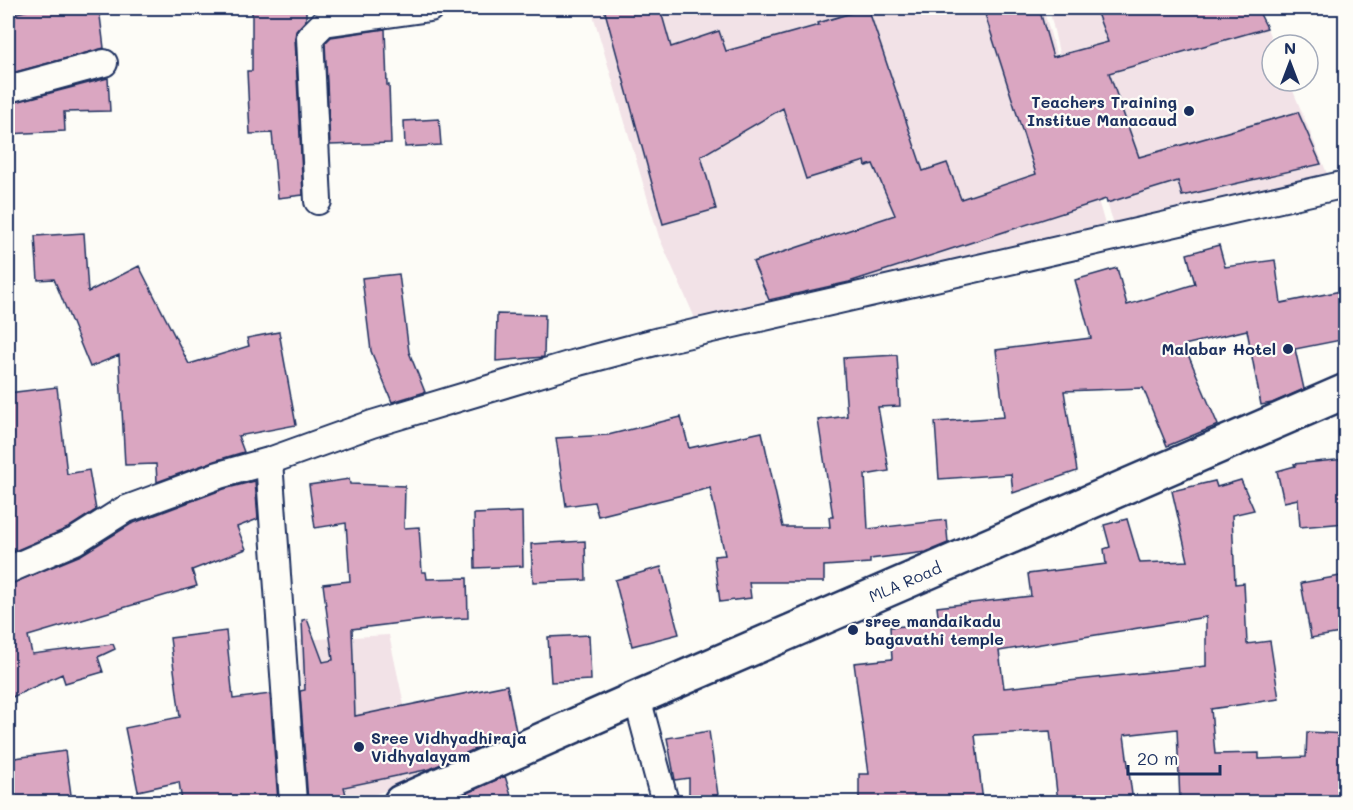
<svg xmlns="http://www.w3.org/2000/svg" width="1353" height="810" font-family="Mali,sans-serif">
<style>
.built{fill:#f2e2e7}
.building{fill:#daa6c1;stroke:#1b2f5e;stroke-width:1.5;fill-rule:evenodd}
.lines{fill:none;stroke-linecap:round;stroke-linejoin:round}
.street-casing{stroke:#1b2f5e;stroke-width:30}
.secondary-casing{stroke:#1b2f5e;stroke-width:38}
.street{stroke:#fdfcf7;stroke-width:26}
.secondary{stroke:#fdfcf7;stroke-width:33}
.poi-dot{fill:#1b2f5e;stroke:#fdfcf7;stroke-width:2}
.labels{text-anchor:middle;stroke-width:4.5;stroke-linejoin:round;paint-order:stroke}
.poi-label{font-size:16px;font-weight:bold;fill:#1b2f5e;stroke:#fdfcf7;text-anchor:end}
.street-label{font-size:16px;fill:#1b2f5e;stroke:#fdfcf7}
</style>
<rect width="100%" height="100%" fill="#fdfcf7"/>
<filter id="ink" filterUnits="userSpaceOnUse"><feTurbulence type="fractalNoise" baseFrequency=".0167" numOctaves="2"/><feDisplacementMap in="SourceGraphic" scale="12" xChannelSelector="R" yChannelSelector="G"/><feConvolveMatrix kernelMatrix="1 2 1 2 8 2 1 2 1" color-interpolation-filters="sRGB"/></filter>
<g filter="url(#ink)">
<path class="built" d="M 591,8 L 1043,8 L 1106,228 L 698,325 L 659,237 Z
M 1049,8 L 1258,8 L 1274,45 L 1272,45 L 1272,81 L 1289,81 L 1331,183 L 1117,232 L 1085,141 L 1059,53 Z
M 389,635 L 420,779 L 352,802 L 310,802 L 301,702 L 300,640 Z"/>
<path class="building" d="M 38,8 L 99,8 L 104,48 L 8,74 L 8,15 Z
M 252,8 L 306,8 L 306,20 L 296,31 L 295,38 L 303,195 L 278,198 L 272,133 L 250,134 L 247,71 L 252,71 Z
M 604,8 L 660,8 L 671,47 L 719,31 L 726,51 L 819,25 L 818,23 L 868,8 L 923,171 L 947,163 L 961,199 L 1036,174 L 983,8 L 1039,8 L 1053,57 L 1108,42 L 1095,8 L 1257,8 L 1267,28 L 1109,73 L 1139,157 L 1298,112 L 1321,164 L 1182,196 L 1178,181 L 1107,203 L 1106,199 L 849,282 L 769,300 L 753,262 L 895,215 L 873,164 L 866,166 L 865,161 L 806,179 L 783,108 L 701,156 L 716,209 L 663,224 Z
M 385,29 L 387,85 L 389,85 L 391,143 L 330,145 L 325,43 L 331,37 Z
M 108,78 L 110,111 L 64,112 L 65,131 L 8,134 L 8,104 Z
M 439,119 L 441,145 L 405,147 L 404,121 Z
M 84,233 L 88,292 L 139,266 L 189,364 L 249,346 L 247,338 L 279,332 L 296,425 L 238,436 L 244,452 L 214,461 L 157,482 L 156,464 L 125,465 L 119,355 L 90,367 L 54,279 L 38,280 L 35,236 Z
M 1219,245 L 1225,267 L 1275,260 L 1281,303 L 1346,290 L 1346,339 L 1295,349 L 1304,389 L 1272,403 L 1261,405 L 1247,330 L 1184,345 L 1218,425 L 1167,446 L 1143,388 L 1064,391 L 1077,471 L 1013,493 L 1011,474 L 939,479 L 935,422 L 1004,417 L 996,350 L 1091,338 L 1075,280 L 1117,268 L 1127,305 L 1195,284 L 1187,254 Z
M 399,274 L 409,352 L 425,392 L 392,402 L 371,351 L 362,278 Z
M 497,314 L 545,315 L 544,357 L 496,361 Z
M 897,355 L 900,406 L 878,407 L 889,471 L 865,475 L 868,529 L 946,520 L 948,543 L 926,552 L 870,559 L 870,563 L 824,566 L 824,582 L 749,582 L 751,598 L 720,602 L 714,556 L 725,555 L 710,488 L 598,516 L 594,502 L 566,506 L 556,438 L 608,435 L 681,417 L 689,448 L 762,432 L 783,527 L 830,527 L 829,517 L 833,517 L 818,420 L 847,416 L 843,358 Z
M 57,387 L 67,474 L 89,470 L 96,510 L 68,528 L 8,554 L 8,393 Z
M 1346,459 L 1346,523 L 1300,527 L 1298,499 L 1284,502 L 1277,471 L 1295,466 L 1294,464 Z
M 349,479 L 350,484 L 405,486 L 404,528 L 419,527 L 422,572 L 426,572 L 427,579 L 467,578 L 468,618 L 424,620 L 352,629 L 355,716 L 507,685 L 516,731 L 430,769 L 344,787 L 346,795 L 308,802 L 300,691 L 305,690 L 302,620 L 307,619 L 323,662 L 333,660 L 323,584 L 350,581 L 346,523 L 315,528 L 309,485 Z
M 1241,480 L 1254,510 L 1232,515 L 1235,584 L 1244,583 L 1247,644 L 1270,641 L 1279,699 L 1211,709 L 1215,754 L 1259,753 L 1259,759 L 1306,757 L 1307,732 L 1346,734 L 1346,802 L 1180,802 L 1177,729 L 1124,735 L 1133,802 L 1058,802 L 1050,731 L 975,735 L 983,802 L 859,802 L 859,774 L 869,774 L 854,663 L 892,659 L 890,627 L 939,624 L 937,607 L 1031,596 L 1028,574 L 1106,564 L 1104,549 L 1110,547 L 1104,525 L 1127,519 L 1140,563 L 1188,561 L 1172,491 L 1215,481 L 1217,487 ZM 1206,617 L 1206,666 L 1004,688 L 999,651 Z
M 255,481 L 258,519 L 237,527 L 246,549 L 192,570 L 197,586 L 28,636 L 32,654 L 113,644 L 115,649 L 98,657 L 103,672 L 65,683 L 62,674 L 8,699 L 8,585 L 81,555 L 131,524 L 224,489 Z
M 522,512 L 523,566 L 475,568 L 474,514 Z
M 585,541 L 586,580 L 533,582 L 531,544 Z
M 661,567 L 679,634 L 632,646 L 615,580 Z
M 1346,575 L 1346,632 L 1311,638 L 1301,583 Z
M 226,631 L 233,699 L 270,694 L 278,802 L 182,802 L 179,782 L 138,791 L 125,728 L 180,717 L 170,638 Z
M 589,635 L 591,680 L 551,682 L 548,637 Z
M 709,731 L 719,802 L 689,802 L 689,778 L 675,780 L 667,738 Z
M 65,751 L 72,802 L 8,802 L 8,759 Z
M 505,776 L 513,802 L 446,802 Z"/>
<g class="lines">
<g class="street-casing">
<path id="street" d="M 8,89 L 104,63
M 318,201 L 310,37 L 324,23 L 430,8
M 269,461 L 293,802
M 8,570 L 75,541 L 124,510 L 219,475 L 269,461 L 372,424 L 572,364 L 659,341 L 1346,184
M 637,698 L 665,802"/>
</g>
<g class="secondary-casing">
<g id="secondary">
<path id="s1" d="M 401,802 L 637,698 L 1346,391"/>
</g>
</g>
<use href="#street" class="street"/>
<use href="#secondary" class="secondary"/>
</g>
</g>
<g class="poi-dot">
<circle cx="1189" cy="111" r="6"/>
<circle cx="1288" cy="349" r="6"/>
<circle cx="853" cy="630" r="6"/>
<circle cx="359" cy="747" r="6"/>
</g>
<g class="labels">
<g class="poi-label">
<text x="1177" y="108">Teachers Training<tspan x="1177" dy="18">Institue Manacaud</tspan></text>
<text x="1276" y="355">Malabar Hotel</text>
<text x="865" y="627" text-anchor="start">sree mandaikadu<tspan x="865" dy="18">bagavathi temple</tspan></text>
<text x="371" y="744" text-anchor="start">Sree Vidhyadhiraja<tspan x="371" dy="18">Vidhyalayam</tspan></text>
</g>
<g class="street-label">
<text dy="6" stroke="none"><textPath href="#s1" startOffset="550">MLA Road</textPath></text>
</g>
</g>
<rect width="1353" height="810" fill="none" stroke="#fdfcf7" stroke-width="30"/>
<rect x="15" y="15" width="1323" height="780" fill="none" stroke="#1b2f5e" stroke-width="2" filter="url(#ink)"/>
<g transform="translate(1290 63)"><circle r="28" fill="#fdfcf7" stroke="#a3aaba" stroke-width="1.5"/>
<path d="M0-4.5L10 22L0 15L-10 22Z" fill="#1b2f5e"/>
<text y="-9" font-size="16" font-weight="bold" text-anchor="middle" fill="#1b2f5e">N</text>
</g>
<path d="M1128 765v9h92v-9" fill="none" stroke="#1b2f5e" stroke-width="3"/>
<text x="1137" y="765" font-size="18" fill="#1b2f5e" stroke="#fdfcf7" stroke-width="4.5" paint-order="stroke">20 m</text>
</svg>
